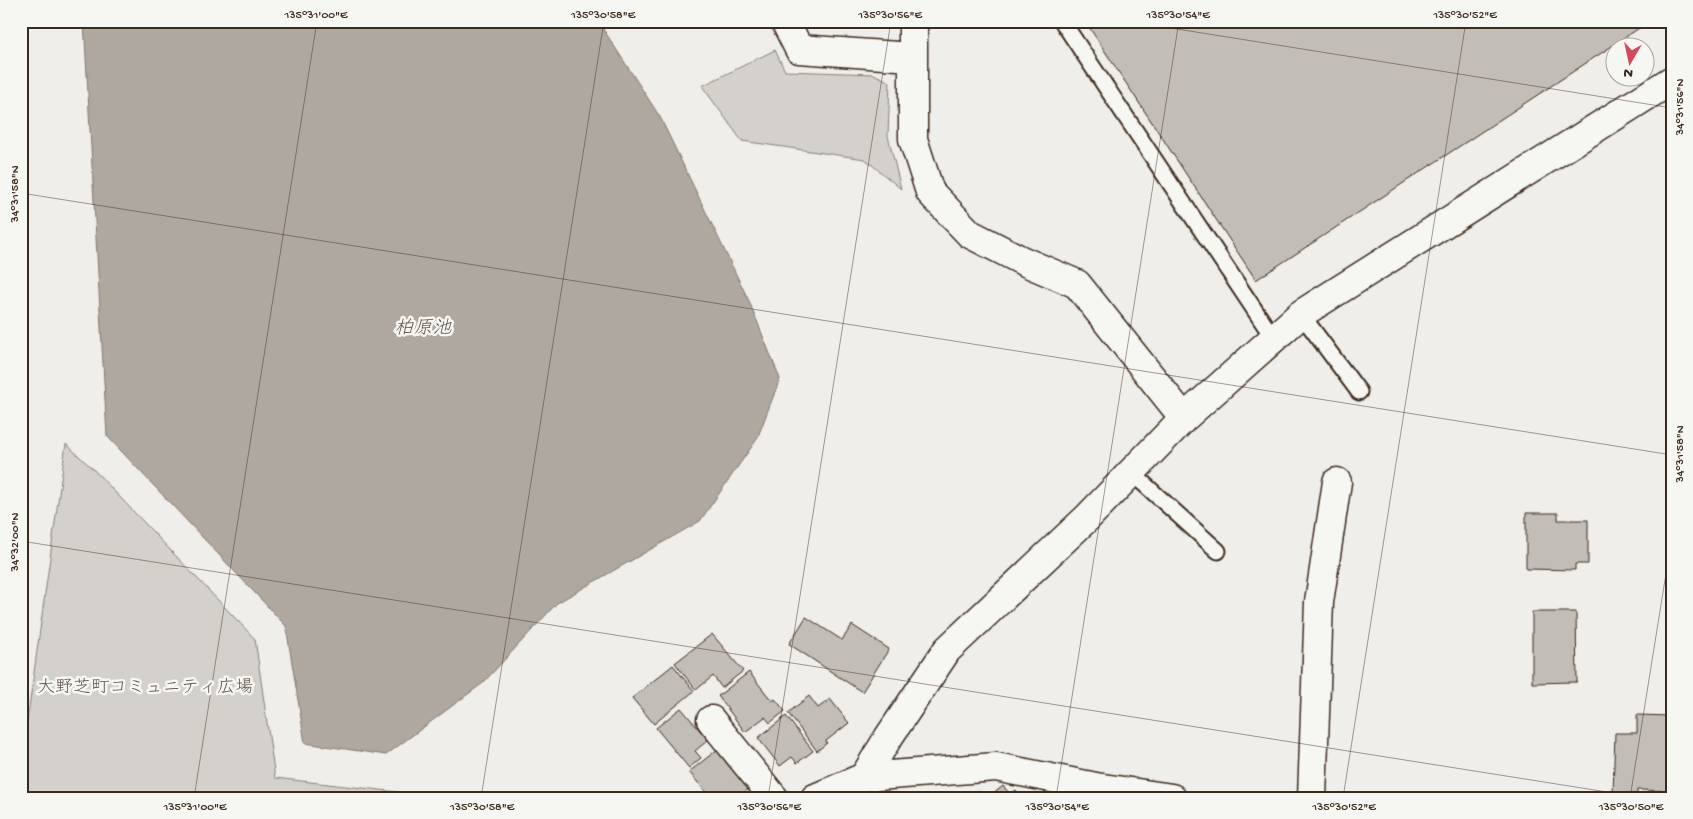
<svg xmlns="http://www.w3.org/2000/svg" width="1693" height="819" font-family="'Gochi Hand','Klee One',sans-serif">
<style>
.green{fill:#d4d1cc;stroke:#887e75}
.water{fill:#afa8a1;stroke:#81766d}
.building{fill:#c2bdb7;stroke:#3b2a1e}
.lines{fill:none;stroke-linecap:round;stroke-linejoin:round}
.lane-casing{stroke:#3b2a1e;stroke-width:19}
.street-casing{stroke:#3b2a1e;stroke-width:31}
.secondary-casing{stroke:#3b2a1e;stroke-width:31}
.lane{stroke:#f6f6f2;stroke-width:15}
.street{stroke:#f6f6f2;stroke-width:28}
.secondary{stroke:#f6f6f2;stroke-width:28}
.ticks{fill:none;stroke:#3b2a1e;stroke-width:1;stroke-opacity:0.45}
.labels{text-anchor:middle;stroke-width:5;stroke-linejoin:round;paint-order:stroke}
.park-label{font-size:18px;fill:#61544a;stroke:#f6f6f2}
.water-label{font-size:19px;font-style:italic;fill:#64564c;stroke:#f6f6f2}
.neatline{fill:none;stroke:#3b2a1e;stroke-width:2}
.ticks-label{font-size:12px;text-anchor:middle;fill:#3b2a1e}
</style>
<rect width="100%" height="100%" fill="#efeeea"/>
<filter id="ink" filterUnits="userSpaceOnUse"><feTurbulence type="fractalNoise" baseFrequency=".02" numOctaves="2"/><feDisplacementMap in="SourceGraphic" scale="10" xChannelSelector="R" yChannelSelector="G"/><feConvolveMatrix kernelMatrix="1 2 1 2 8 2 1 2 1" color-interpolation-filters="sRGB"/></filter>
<g filter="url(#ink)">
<path class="green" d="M 775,50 L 785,71 L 874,74 L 890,82 L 888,136 L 901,189 L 865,159 L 742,141 L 702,86 Z
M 66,444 L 93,469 L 255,639 L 275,778 L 398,792 L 402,798 L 21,798 L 21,765 Z"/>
<path class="water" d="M 84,21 L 598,21 L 660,117 L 749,301 L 780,379 L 757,439 L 700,521 L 557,603 L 483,683 L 386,755 L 305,743 L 286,626 L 107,436 Z"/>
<path class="building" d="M 1085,21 L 1650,21 L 1256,280 Z
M 1526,513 L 1558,513 L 1558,520 L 1588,520 L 1588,564 L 1575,564 L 1575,570 L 1526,569 Z
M 1532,612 L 1576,612 L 1577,682 L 1532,683 Z
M 806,617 L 842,640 L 852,625 L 889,649 L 862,692 L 789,644 Z
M 712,634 L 743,671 L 722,688 L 713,676 L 696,690 L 675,663 Z
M 673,665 L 694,691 L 654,724 L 632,698 Z
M 749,672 L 772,701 L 775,699 L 785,711 L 770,723 L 765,717 L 745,732 L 718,696 Z
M 809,696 L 818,708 L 830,699 L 849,723 L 826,741 L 827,743 L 817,751 L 788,713 Z
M 681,708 L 708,740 L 695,751 L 701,758 L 689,768 L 656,728 Z
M 1637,715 L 1672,716 L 1671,791 L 1637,790 L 1637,794 L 1613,794 L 1615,733 L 1637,733 Z
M 786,716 L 813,751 L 797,763 L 792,757 L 780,766 L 758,738 Z
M 718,749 L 750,788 L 737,798 L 711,798 L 689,772 Z
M 1003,786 L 1010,794 L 1016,790 L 1022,798 L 988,798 Z
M 979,791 L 984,798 L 971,798 Z"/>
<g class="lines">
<g class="lane-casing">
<path id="lane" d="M 1062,21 L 1274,339
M 1301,314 L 1359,392
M 1131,472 L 1218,551"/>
</g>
<g class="street-casing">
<path id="street" d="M 785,21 L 799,49 L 912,57
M 913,21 L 913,139 L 930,192 L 970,234 L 1023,261 L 1077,284 L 1184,418
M 711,720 L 774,798
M 864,777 L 888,738 L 947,650 L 1087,518 L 1184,418 L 1301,314 L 1672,80
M 1312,798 L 1319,602 L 1337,482"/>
</g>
<g class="secondary-casing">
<path id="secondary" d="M 815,798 L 864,777 L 996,767 L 1096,787 L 1172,798"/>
</g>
<use href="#lane" class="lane"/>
<use href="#street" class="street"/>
<use href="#secondary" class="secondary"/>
</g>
</g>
<path class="ticks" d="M 1127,21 L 1672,108M 21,72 L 29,21M 21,193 L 1672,455M 21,541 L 1645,798M 194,798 L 317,21M 481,798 L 604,21M 768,798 L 891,21M 1056,798 L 1179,21M 1343,798 L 1466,21M 1630,798 L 1672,536"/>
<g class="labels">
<g class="park-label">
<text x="145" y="692">大野芝町コミュニティ広場</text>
</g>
<g class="water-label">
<text x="423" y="333">柏原池</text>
</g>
</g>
<rect width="1693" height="819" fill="none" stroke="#f6f6f2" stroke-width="55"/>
<g transform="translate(1630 62) rotate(189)"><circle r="24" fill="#f6f6f2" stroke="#aba49d"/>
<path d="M0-4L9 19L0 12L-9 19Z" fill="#d1495b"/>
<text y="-8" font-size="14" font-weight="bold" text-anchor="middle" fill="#3b2a1e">N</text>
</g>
<rect x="28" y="28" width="1638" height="764" class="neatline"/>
<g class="ticks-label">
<text x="316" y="18">135°31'00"E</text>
<text x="603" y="18">135°30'58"E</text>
<text x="890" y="18">135°30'56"E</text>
<text x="1178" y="18">135°30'54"E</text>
<text x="1465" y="18">135°30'52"E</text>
<text transform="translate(1679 107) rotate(-90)" y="4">34°31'56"N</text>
<text transform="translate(14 194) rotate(-90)" y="4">34°31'58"N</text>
<text transform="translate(1679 454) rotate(-90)" y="4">34°31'58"N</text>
<text transform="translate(14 542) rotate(-90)" y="4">34°32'00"N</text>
<text x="195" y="810">135°31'00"E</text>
<text x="482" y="810">135°30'58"E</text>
<text x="769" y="810">135°30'56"E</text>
<text x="1057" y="810">135°30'54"E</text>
<text x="1344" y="810">135°30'52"E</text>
<text x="1631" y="810">135°30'50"E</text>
</g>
</svg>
